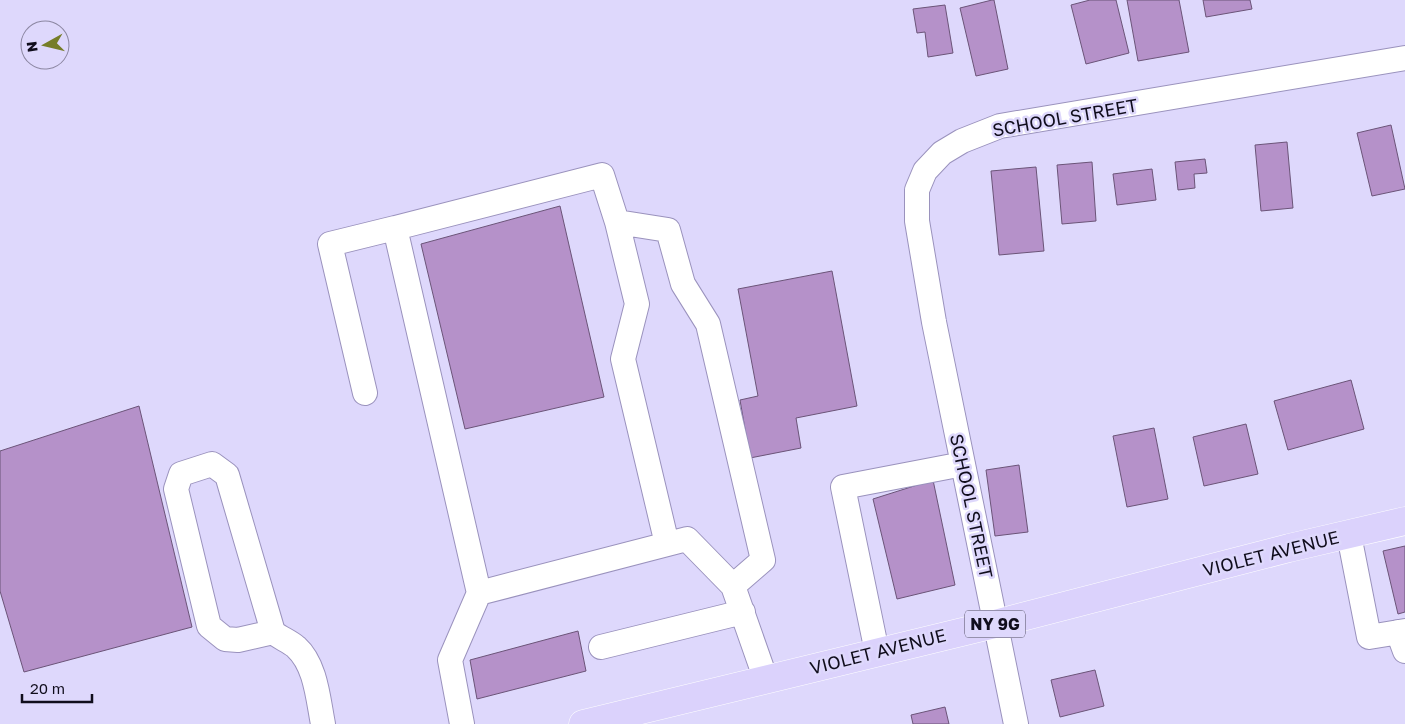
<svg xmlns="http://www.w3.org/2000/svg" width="1405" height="724" font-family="'Golos Text',sans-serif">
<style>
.building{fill:#b591c9;stroke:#6b5478}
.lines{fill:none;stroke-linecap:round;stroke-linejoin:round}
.minor-casing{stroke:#9a92bd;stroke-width:26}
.major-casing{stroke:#fff;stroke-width:29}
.minor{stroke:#fff;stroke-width:24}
.major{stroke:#dbd2fc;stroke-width:28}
.labels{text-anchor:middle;stroke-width:5;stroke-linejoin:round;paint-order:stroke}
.shield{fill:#ded8fc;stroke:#4e4a5f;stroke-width:1}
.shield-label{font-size:16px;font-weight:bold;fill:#100d1c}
.street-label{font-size:18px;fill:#100d1c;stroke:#ded8fc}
</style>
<rect width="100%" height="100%" fill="#ded8fc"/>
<path class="building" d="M 992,0 L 994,0 L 1008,69 L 976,76 L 960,8 Z
M 1090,0 L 1116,0 L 1129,53 L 1086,64 L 1071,5 Z
M 1127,0 L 1179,0 L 1189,52 L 1138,61 Z
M 1203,0 L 1250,0 L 1252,9 L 1206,17 Z
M 945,5 L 953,53 L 928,57 L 925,32 L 917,33 L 913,9 Z
M 1391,125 L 1405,189 L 1372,196 L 1357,133 Z
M 1287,142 L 1293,208 L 1261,211 L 1255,145 Z
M 1205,159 L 1207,173 L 1194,174 L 1195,188 L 1178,190 L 1175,162 Z
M 1092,162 L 1096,221 L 1062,224 L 1057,165 Z
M 1036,167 L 1044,251 L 999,255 L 991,171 Z
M 1152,169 L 1156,200 L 1117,205 L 1113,174 Z
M 560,206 L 604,397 L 465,429 L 421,244 Z
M 832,271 L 857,406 L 796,418 L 801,448 L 750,458 L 740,400 L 758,396 L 738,289 Z
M 1351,380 L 1364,429 L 1288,450 L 1274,401 Z
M 139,406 L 192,627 L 24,672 L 0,591 L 0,451 Z
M 1246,424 L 1258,474 L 1204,486 L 1193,437 Z
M 1154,428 L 1168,499 L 1127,507 L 1113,436 Z
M 1019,465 L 1028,532 L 995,536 L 986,470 Z
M 933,480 L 955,585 L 897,599 L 873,499 Z
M 1405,546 L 1405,612 L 1398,614 L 1383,551 Z
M 578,631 L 586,671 L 477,699 L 470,660 Z
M 1095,670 L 1104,706 L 1060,717 L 1051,680 Z
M 945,707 L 949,724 L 913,724 L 911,715 Z"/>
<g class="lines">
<g class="minor-casing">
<path id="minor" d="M 617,222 L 637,304 L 623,359 L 667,544
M 365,393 L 330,244 L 395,228
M 1349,535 L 1369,637 L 1405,631
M 479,593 L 395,228 L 602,175 L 617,222 L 668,230 L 683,284 L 708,324 L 763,560 L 733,586
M 273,632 L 227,475 L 212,464 L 181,474 L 176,489 L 209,626 L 225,639 L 238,640 L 273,632 C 280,638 289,641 296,647 C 316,665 318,699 323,724
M 1398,632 L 1405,651
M 601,647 L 743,612
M 877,652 L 843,487 L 963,464
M 462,724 L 450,660 L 479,593 L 687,539 L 733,586 L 766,680
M 1016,724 L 934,322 L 917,221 L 917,190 L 925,171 L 942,153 L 962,141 L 1000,126 L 1405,58"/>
</g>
<g class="major-casing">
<path id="major" d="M 583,724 L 995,624 L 1289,548 L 1405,521"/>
</g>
<use href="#minor" class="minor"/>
<use href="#major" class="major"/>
</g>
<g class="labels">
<rect class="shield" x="965" y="610.5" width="60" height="27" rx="4"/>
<g class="shield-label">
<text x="995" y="630">NY 9G</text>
</g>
<g class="street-label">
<text transform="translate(1065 118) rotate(-10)" y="6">SCHOOL STREET</text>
<text transform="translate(971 506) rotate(78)" y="6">SCHOOL STREET</text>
<text transform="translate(1271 554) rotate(-14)" y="6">VIOLET AVENUE</text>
<text transform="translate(878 652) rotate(-14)" y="6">VIOLET AVENUE</text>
</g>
</g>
<g transform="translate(45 45) rotate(262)"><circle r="24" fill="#ded8fc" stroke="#8c87a2"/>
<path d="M0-4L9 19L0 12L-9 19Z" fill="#767d28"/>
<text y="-8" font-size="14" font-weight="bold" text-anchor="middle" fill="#100d1c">N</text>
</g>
<path d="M22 694v8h70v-8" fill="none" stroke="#100d1c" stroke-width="2.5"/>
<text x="30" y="694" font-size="15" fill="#100d1c" stroke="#ded8fc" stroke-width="4" paint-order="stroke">20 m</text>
</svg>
